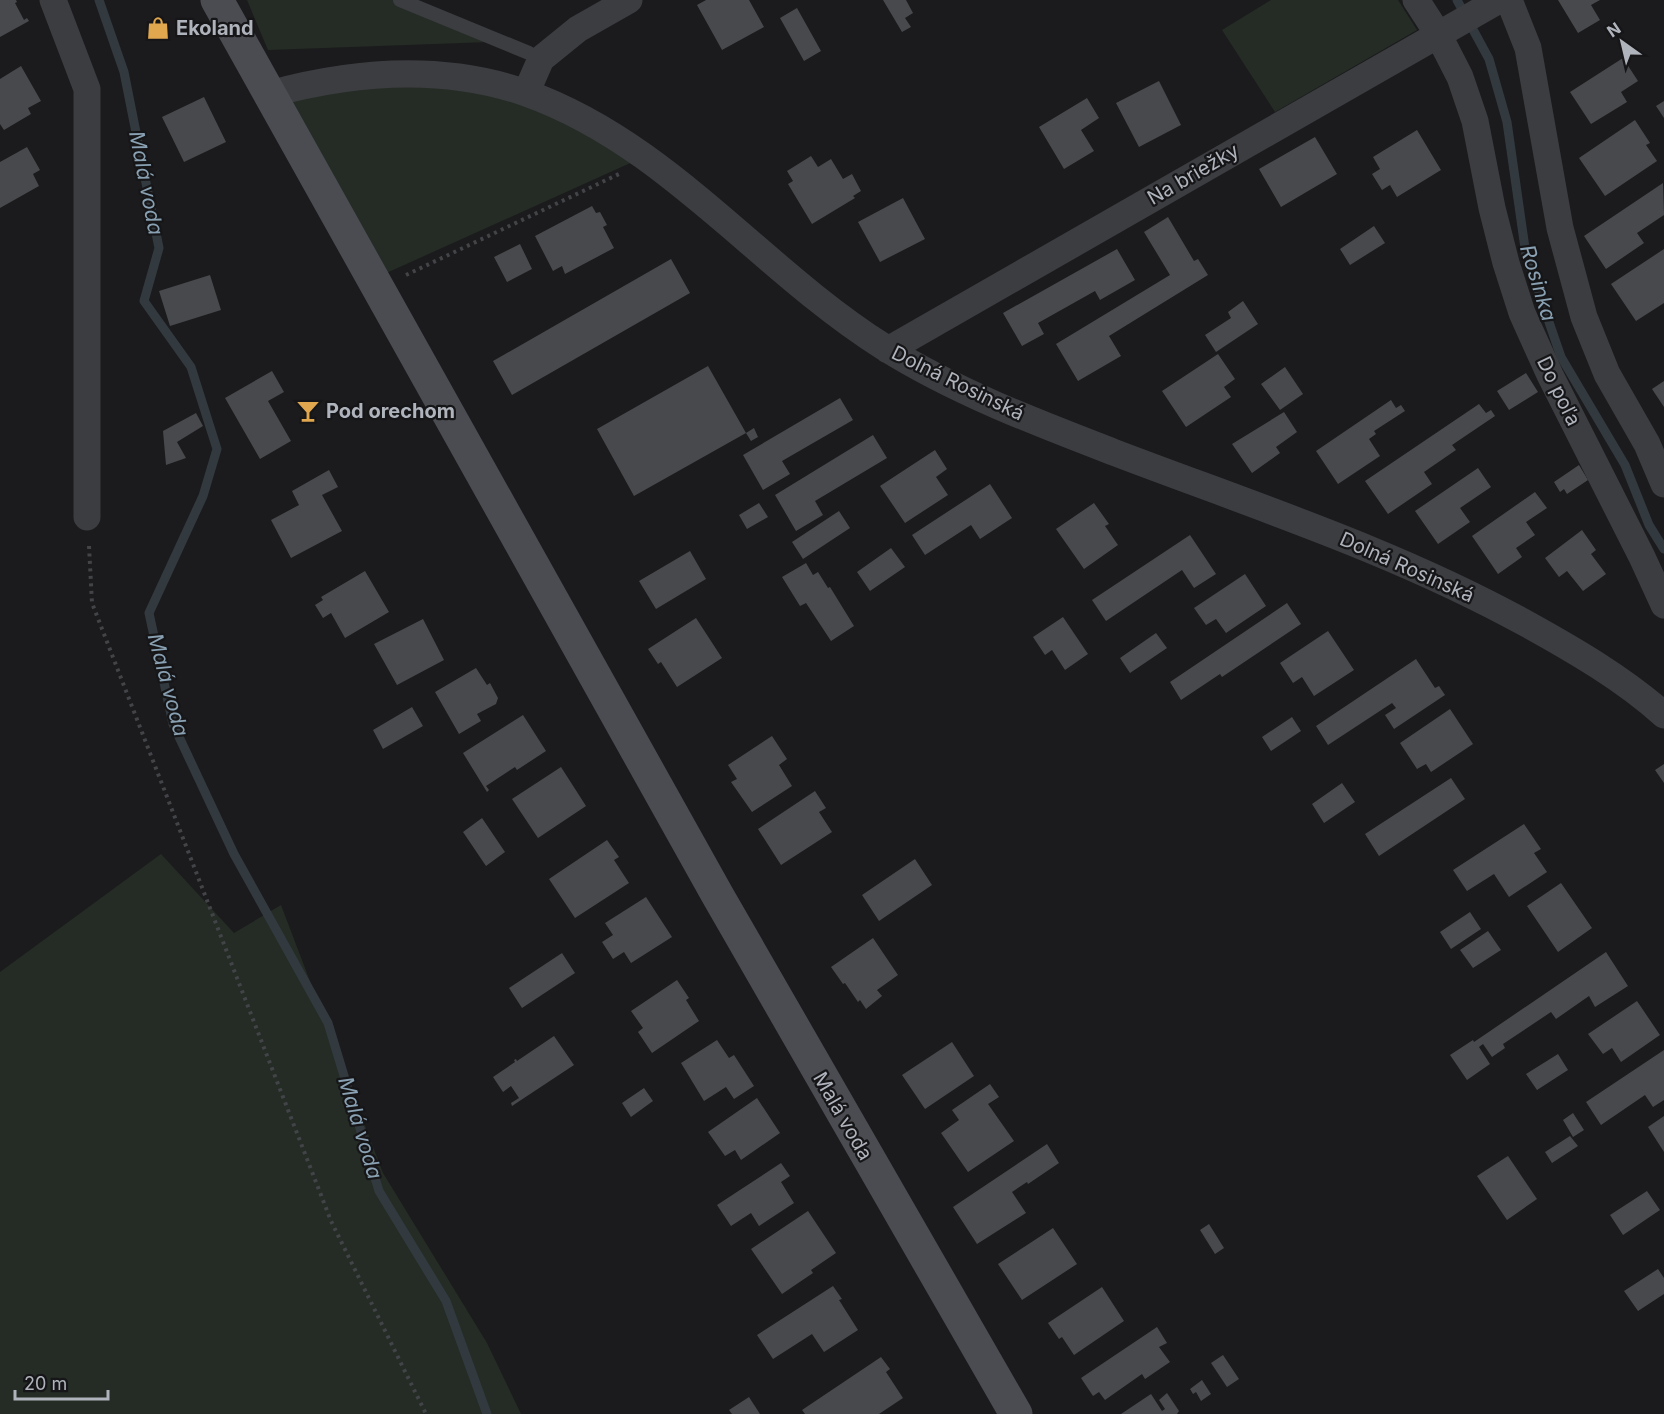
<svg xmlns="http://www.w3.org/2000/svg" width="1664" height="1414" font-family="Inter,sans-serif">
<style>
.green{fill:#252c25}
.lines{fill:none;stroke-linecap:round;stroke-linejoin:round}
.stream{stroke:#323a40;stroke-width:9}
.building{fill:#48494c}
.path{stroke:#424448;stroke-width:4;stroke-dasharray:3 4.5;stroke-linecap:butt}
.lane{stroke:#3c3d41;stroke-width:14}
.street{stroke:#3c3d41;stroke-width:27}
.secondary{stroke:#4a4c51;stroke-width:33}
.labels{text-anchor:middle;stroke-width:4.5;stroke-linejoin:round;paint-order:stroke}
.poi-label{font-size:20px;font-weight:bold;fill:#afb3bb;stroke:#161618;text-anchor:start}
.street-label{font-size:20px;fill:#afb3bb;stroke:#161618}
.water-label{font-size:21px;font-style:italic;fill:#89a1b2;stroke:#161618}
</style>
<rect width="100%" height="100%" fill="#1b1b1d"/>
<path class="green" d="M 247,0 L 416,0 L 515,41 L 268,50 Z
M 1271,0 L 1398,0 L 1417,30 L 1275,112 L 1222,30 Z
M 367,76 L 512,92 L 637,160 L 382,275 L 280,83 Z
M 161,854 L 234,933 L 281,905 L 383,1173 L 487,1343 L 521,1414 L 0,1414 L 0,972 Z"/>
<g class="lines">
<path class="stream" d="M 99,0 L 124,72 L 159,248 L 144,301 L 191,367 L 217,449 L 203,496 L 149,613 L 173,724 L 234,854 L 328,1023 L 379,1191 L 446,1301 L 487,1414
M 1457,0 L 1489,59 L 1507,122 L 1526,255 L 1561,357 L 1625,465 L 1649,525 L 1664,549"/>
</g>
<path class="building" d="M 0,0 L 16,0 L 17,2 L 15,3 L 24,20 L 27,18 L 29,21 L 0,37 Z
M 706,0 L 749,0 L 764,27 L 722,50 L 697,5 Z
M 883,0 L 906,0 L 913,13 L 905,18 L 911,27 L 902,32 Z
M 1558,0 L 1600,0 L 1591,5 L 1600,20 L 1578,33 Z
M 797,8 L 821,51 L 804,61 L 780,18 Z
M 1623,58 L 1638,81 L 1621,92 L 1627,102 L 1591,124 L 1570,92 Z
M 21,66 L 41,101 L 28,108 L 31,114 L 4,130 L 0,124 L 0,79 Z
M 1159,81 L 1181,125 L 1139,147 L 1116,103 Z
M 204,97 L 226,142 L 184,162 L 162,117 Z
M 1087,98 L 1099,118 L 1081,130 L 1094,151 L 1064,169 L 1039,127 Z
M 1664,101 L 1664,118 L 1656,106 Z
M 1635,120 L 1650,143 L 1646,145 L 1657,161 L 1605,196 L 1579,158 Z
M 1417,130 L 1441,170 L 1397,197 L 1390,185 L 1382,190 L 1372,174 L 1380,169 L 1373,157 Z
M 1315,137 L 1337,174 L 1281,207 L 1259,169 Z
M 27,147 L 40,170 L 33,174 L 39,186 L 0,208 L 0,162 Z
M 811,156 L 818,167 L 831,159 L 843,179 L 852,174 L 861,191 L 853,196 L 855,198 L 812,224 L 788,184 L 793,181 L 787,171 Z
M 1663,183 L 1664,215 L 1637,233 L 1644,243 L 1606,269 L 1584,236 Z
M 903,198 L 925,239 L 880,262 L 858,222 Z
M 592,206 L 596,213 L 600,212 L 607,225 L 603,227 L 614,248 L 565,274 L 562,266 L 553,271 L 535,236 Z
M 1168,217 L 1194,261 L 1198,259 L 1208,275 L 1109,336 L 1121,356 L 1078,381 L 1056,344 L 1170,275 L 1144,232 Z
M 1374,226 L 1385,243 L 1350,265 L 1340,249 Z
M 520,244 L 532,269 L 507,282 L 494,257 Z
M 1117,249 L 1135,280 L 1100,300 L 1095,291 L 1038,323 L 1044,334 L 1022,346 L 1003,313 Z
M 1664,249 L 1664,303 L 1636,321 L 1611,284 Z
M 671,259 L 690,293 L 512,395 L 493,361 Z
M 210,275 L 221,310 L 170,326 L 159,291 Z
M 1243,301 L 1258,324 L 1216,352 L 1205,335 L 1231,318 L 1228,312 Z
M 1218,354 L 1235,379 L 1224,387 L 1231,397 L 1186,427 L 1162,391 Z
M 708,366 L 746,433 L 754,428 L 758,437 L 751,441 L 746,433 L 634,496 L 597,429 Z
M 1285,367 L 1303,394 L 1280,410 L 1261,384 Z
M 272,371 L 284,392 L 268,401 L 291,441 L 260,459 L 225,398 Z
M 1526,373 L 1538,392 L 1509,410 L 1497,391 Z
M 1664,381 L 1664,407 L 1652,389 Z
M 840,398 L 853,420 L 782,461 L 790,474 L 763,490 L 743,455 Z
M 1391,400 L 1396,408 L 1401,405 L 1405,411 L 1374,431 L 1376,434 L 1369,439 L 1380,456 L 1338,484 L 1316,451 Z
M 1479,404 L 1486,413 L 1491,410 L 1495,416 L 1452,445 L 1456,450 L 1424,472 L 1432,484 L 1388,514 L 1365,481 Z
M 1284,412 L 1297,432 L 1276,447 L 1280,453 L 1252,473 L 1232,444 Z
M 196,413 L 203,426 L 177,442 L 186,458 L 166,465 L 163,431 Z
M 873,435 L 887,458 L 815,501 L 823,515 L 796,531 L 775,495 Z
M 935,450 L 947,469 L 936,477 L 948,495 L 905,523 L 880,486 Z
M 1579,465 L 1588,480 L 1567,494 L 1564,489 L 1560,492 L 1554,482 Z
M 1478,468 L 1491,487 L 1460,508 L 1470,522 L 1438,544 L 1415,511 Z
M 329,470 L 338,487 L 322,495 L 342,531 L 291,558 L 271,520 L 299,505 L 292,491 Z
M 990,484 L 1012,518 L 980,539 L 971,525 L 925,555 L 912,535 Z
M 1535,492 L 1547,508 L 1526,522 L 1535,535 L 1516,548 L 1522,557 L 1498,574 L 1472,536 Z
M 759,503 L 768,517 L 747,529 L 739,515 Z
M 1094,503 L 1109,524 L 1105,526 L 1118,545 L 1084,569 L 1056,529 Z
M 839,511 L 850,528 L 803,559 L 792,542 Z
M 1582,530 L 1596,550 L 1591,554 L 1606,574 L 1583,591 L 1567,571 L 1559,577 L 1545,558 Z
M 1190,535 L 1216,574 L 1194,588 L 1182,570 L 1106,621 L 1092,600 Z
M 891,548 L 905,567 L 870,591 L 857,572 Z
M 690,551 L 706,579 L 656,609 L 639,581 Z
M 806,563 L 813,575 L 818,572 L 828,588 L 830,587 L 854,626 L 831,641 L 806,603 L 800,606 L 782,577 Z
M 365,571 L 389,612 L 345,638 L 331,613 L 323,618 L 315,605 L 323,600 L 321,597 Z
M 1245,574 L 1266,606 L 1226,633 L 1216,619 L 1206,625 L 1194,608 Z
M 1287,603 L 1301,624 L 1222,677 L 1220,674 L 1181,700 L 1170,682 Z
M 1063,617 L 1088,654 L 1065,670 L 1052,650 L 1045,655 L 1033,637 Z
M 696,618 L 722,658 L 677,687 L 661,662 L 658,664 L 648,649 Z
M 423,619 L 444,660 L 397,685 L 374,644 Z
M 1328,631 L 1354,670 L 1314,696 L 1302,677 L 1293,683 L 1280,663 Z
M 1156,633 L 1167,648 L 1130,673 L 1120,658 Z
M 1416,659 L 1435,688 L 1439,686 L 1445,695 L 1394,729 L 1385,715 L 1396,708 L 1392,703 L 1328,745 L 1316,726 Z
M 476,668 L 487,685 L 490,683 L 498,698 L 496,704 L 477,714 L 481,721 L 459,734 L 435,692 Z
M 412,707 L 423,726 L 383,749 L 373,730 Z
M 1450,709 L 1473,744 L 1431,772 L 1426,764 L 1417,769 L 1400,743 Z
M 523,715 L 546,751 L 517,770 L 515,767 L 486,786 L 489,790 L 487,792 L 463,753 Z
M 1292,717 L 1301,731 L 1271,751 L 1262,737 Z
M 772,736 L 787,759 L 779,765 L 792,786 L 752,812 L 731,782 L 737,779 L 728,765 Z
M 1664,764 L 1664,783 L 1655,770 Z
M 561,767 L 586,806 L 538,838 L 512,799 Z
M 1451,778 L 1465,799 L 1379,856 L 1365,834 Z
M 1342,783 L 1355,802 L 1324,823 L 1312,804 Z
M 815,791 L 826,808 L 819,812 L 832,832 L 781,865 L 758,829 Z
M 482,818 L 505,852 L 486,866 L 463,832 Z
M 1524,824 L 1541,849 L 1534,853 L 1547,872 L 1509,897 L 1494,874 L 1467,891 L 1453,870 Z
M 607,840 L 619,857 L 614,860 L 629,883 L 575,918 L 549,879 Z
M 915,859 L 932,885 L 879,921 L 862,895 Z
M 1561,883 L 1592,928 L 1558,952 L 1527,906 Z
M 646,897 L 672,937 L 631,963 L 624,952 L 613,959 L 602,942 L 613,935 L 605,923 Z
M 1470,912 L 1481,929 L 1451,949 L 1440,932 Z
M 1488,931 L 1501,950 L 1473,968 L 1460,950 Z
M 873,938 L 898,975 L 877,990 L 882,996 L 866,1009 L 860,1000 L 858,1002 L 845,983 L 843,984 L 831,967 Z
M 1606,952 L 1628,986 L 1595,1007 L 1589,996 L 1556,1019 L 1551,1012 L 1503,1044 L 1505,1048 L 1492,1057 L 1483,1044 L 1479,1047 L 1490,1064 L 1467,1080 L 1450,1055 L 1473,1040 L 1474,1042 Z
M 562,953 L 575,973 L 522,1008 L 509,988 Z
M 677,980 L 689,998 L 686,1000 L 699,1021 L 652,1053 L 638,1032 L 643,1028 L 631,1011 Z
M 1637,1001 L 1660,1035 L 1621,1062 L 1612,1048 L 1603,1054 L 1588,1034 Z
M 554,1036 L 574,1065 L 512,1106 L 511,1103 L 519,1098 L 511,1086 L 503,1092 L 493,1077 L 515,1062 L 514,1060 L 516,1059 L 517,1061 Z
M 717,1040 L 729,1058 L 734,1055 L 754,1086 L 734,1099 L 726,1087 L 704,1101 L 681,1063 Z
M 952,1042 L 974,1076 L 925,1109 L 902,1075 Z
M 1664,1050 L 1664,1100 L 1653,1107 L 1645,1095 L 1601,1125 L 1586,1102 Z
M 1558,1054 L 1568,1070 L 1537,1090 L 1526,1074 Z
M 990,1084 L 999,1097 L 988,1104 L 1014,1141 L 968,1172 L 941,1133 L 959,1120 L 952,1110 Z
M 644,1088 L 653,1101 L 631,1117 L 622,1103 Z
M 757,1098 L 780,1133 L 741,1160 L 735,1150 L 725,1156 L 708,1132 Z
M 1573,1113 L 1584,1130 L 1573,1137 L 1563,1120 Z
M 1664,1116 L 1664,1152 L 1648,1127 Z
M 1570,1136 L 1578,1146 L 1552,1163 L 1545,1152 Z
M 1047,1144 L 1059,1163 L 1028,1184 L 1027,1182 L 1012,1192 L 1026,1213 L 977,1244 L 953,1207 Z
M 1508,1156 L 1537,1199 L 1507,1220 L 1477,1176 Z
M 781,1163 L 790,1176 L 781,1182 L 794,1203 L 759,1226 L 751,1213 L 731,1226 L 717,1205 Z
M 1647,1191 L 1660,1210 L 1623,1235 L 1610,1215 Z
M 808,1211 L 836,1253 L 811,1270 L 813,1273 L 782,1294 L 751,1249 Z
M 1209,1224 L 1224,1248 L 1215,1254 L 1200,1230 Z
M 1053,1228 L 1077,1264 L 1022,1300 L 998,1264 Z
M 1658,1269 L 1664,1278 L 1664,1294 L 1638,1311 L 1624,1291 Z
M 833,1286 L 842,1299 L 839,1300 L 858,1330 L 824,1352 L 812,1334 L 773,1359 L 757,1335 Z
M 1102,1287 L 1124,1321 L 1074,1355 L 1062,1337 L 1059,1339 L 1048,1323 Z
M 1157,1327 L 1167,1343 L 1159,1347 L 1170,1362 L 1145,1379 L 1142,1374 L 1105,1400 L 1099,1392 L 1093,1396 L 1081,1378 Z
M 1223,1355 L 1239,1379 L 1227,1387 L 1211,1363 Z
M 881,1357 L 890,1369 L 886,1372 L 903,1398 L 879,1414 L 805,1414 L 802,1410 Z
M 1202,1380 L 1211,1394 L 1201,1401 L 1196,1392 L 1193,1394 L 1190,1389 Z
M 1167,1393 L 1179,1411 L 1177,1414 L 1121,1414 L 1151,1394 L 1162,1411 L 1165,1409 L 1159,1400 Z
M 749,1397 L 760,1414 L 732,1414 L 729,1410 Z"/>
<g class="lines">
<path class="path" d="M 406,275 L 619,174
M 89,546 L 92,603 L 331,1221 L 426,1414"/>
<path class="lane" d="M 400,0 L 529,53"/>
<path class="street" d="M 53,0 L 87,89 L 87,517
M 1416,0 L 1438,34 L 1460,77 L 1475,121 L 1492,208 L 1506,263 L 1522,313 L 1550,375 L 1642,557 L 1664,605
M 1509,0 L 1528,48 L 1560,228 L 1584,317 L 1607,374 L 1647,444 L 1664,484
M 526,93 L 541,59 L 578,29 L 629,0
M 270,94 C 354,71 443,64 526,93 C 667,143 760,269 884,347 C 954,391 1035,422 1113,452 C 1252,505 1395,551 1527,624 C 1574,650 1624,679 1664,715
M 888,350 L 1499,0"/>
<path class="secondary" d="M 217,0 L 718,896 L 1016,1414"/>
</g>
<defs>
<g id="shop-bare" transform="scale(1.8)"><path d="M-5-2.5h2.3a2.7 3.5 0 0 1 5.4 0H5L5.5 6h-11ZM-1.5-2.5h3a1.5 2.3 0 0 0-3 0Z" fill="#e1a74e" stroke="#161618" stroke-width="2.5" paint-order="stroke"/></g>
<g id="bar-bare" transform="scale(1.8)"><path d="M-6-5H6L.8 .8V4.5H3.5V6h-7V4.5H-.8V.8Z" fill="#e1a74e" stroke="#161618" stroke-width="2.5" paint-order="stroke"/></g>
</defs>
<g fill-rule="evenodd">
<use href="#shop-bare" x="158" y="28"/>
<use href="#bar-bare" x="308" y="411"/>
</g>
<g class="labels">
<g class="poi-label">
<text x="176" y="35">Ekoland</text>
<text x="326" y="418">Pod orechom</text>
</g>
<g class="street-label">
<text transform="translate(1193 174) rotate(-30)" y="7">Na briežky</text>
<text transform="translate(958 383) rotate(26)" y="7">Dolná Rosinská</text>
<text transform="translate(1559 391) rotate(64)" y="7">Do poľa</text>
<text transform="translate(1407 567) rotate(24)" y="7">Dolná Rosinská</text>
<text transform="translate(843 1116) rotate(60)" y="7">Malá voda</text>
</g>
<g class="water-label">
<text transform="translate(146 183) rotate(79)" y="7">Malá voda</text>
<text transform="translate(1538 283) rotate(73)" y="7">Rosinka</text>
<text transform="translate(168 685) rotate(75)" y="7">Malá voda</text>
<text transform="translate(360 1128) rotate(73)" y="7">Malá voda</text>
</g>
</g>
<g transform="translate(1622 42) rotate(326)" stroke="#161618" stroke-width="4.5" paint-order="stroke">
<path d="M0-4.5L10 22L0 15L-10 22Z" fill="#afb3bb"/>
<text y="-9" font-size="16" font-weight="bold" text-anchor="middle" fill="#afb3bb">N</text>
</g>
<path d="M15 1390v9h93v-9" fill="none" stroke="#afb3bb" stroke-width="3"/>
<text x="24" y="1390" font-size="18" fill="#afb3bb" stroke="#161618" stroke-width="4.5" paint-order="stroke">20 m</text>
</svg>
